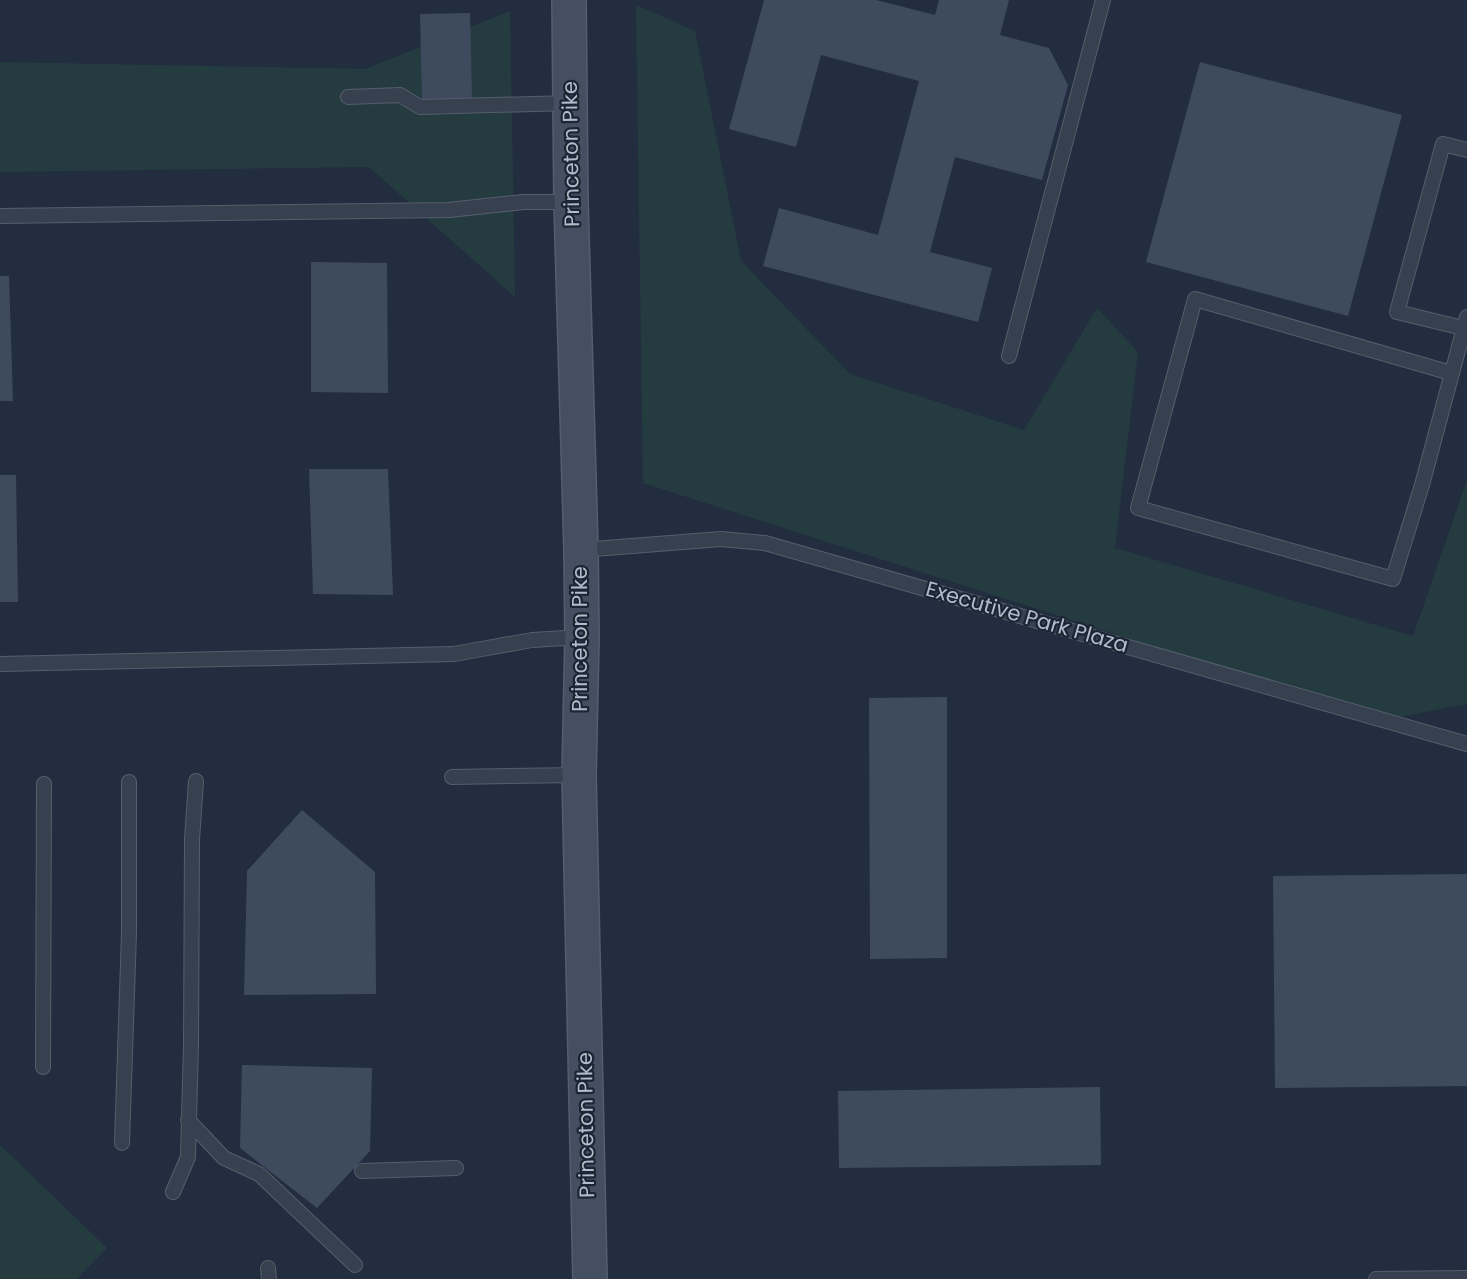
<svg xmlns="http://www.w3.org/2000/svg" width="1467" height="1279" font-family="Poppins,sans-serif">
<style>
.green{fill:#243c40}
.building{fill:#3e4b5f}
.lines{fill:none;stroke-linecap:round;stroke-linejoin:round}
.service-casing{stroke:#555e6d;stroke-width:16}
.secondary-casing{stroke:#555e6d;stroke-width:36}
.service{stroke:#37404f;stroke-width:14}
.secondary{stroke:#444f62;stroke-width:33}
.labels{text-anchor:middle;stroke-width:4.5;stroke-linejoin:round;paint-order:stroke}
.street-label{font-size:21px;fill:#b2bbca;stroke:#1c2534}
</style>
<rect width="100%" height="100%" fill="#222e3f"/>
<path class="green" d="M 636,5 L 695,31 L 741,261 L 850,374 L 1024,430 L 1097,308 L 1138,352 L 1115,548 L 1413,636 L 1467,480 L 1467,704 L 1384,720 L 643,483 Z
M 510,11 L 515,297 L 369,167 L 0,172 L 0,62 L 365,69 Z
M 0,1145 L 107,1248 L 77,1279 L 0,1279 Z"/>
<path class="building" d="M 764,0 L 876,0 L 935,15 L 939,0 L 1009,0 L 1000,35 L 1049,48 L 1068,85 L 1042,180 L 955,157 L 930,252 L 992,268 L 978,322 L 763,266 L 779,208 L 878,235 L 919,81 L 821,55 L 796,147 L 729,129 Z
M 470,13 L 472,99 L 422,100 L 420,14 Z
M 1200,62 L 1402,115 L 1348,316 L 1146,262 Z
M 311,262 L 387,263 L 388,393 L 311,392 Z
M 0,276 L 9,276 L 13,401 L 0,401 Z
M 309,469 L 388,469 L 393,595 L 313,594 Z
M 0,475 L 16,475 L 18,602 L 0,602 Z
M 947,697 L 947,958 L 870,959 L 869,698 Z
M 302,810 L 375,872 L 376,994 L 244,995 L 247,871 Z
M 1467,874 L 1467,1086 L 1275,1088 L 1273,876 Z
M 242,1065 L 372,1068 L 370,1151 L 317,1208 L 240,1148 Z
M 1100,1087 L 1101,1165 L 839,1168 L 838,1091 Z"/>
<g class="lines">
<g class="service-casing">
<path id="service" d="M 348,97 L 400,95 L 420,107 L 570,103
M 0,216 L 449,210 L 523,202 L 570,202
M 1463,328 L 1397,312 L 1443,144 L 1467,150
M 1009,356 L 1103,0
M 1451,373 L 1195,299 L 1138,508 L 1393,579 L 1422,485 L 1467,317
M 581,550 L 721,539 L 765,543 L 1467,744
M 0,664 L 454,654 L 532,640 L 582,637
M 452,777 L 579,775
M 43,1067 L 44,784
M 188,1120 L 224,1158 L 259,1174 L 355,1265
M 122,1143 L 129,933 L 129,782
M 362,1171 L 456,1168
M 173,1192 L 188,1157 L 191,1044 L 192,840 L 196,781
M 268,1268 L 269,1279
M 1376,1279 L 1467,1278"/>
</g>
<g class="secondary-casing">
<path id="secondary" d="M 569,0 L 571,202 L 581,550 L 582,637 L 579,775 L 590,1279"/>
</g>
<use href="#service" class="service"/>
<use href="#secondary" class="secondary"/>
</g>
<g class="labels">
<g class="street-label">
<text transform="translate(571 154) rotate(-91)" y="7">Princeton Pike</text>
<text transform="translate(1027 617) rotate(16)" y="7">Executive Park Plaza</text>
<text transform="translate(580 639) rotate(-90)" y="7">Princeton Pike</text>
<text transform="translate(586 1125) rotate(-91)" y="7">Princeton Pike</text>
</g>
</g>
</svg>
